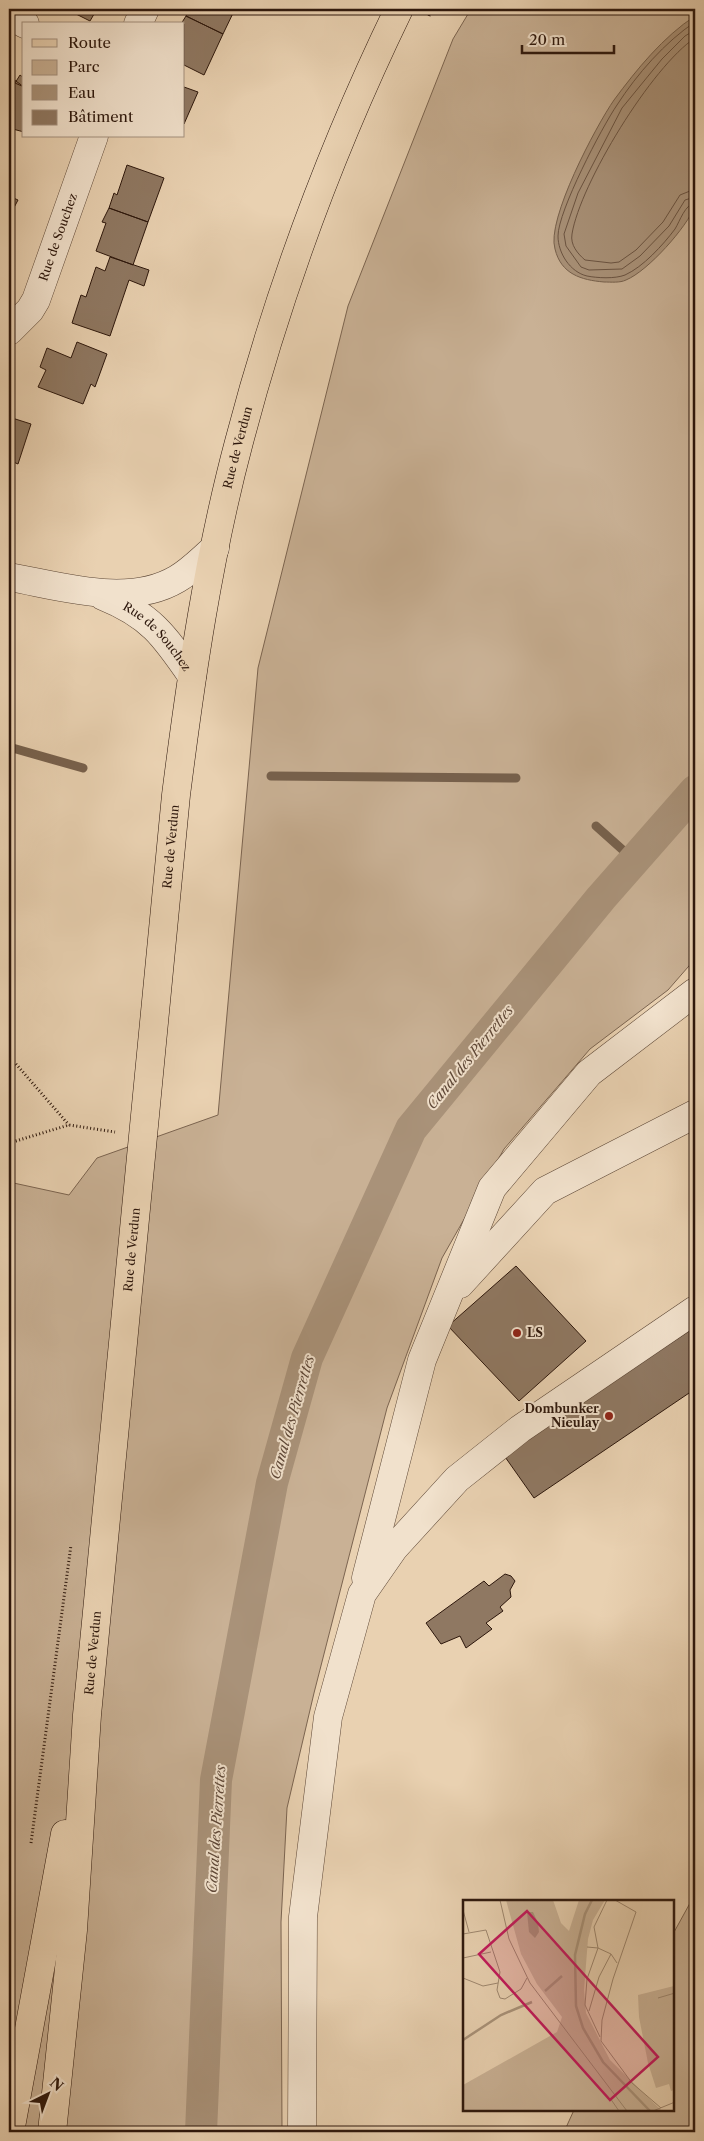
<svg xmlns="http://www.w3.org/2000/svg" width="704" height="2141" font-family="'Libre Caslon Text',serif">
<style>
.green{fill:#c9b195;stroke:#7b6450}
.water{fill:#a99279;stroke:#77614d}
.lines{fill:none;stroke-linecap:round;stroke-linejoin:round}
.shore{stroke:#6b5442;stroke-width:1}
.stream{stroke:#77614d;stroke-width:9}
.canal{stroke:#a99279;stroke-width:32}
.building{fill:#8f7862;stroke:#2d170c}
.minor-casing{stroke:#5c4635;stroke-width:29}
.major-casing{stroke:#2d170c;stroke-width:29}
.path{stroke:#2d170c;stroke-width:3;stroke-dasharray:1 2.5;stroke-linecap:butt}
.minor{stroke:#f1e1cc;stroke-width:28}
.major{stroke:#e9d1b1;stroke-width:28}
.poi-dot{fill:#8f2418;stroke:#f1e1cc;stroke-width:2}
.labels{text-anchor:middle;stroke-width:4;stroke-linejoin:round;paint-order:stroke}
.street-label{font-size:12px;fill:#2d170c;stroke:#f1e1cc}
.poi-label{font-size:12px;font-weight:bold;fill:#2d170c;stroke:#f1e1cc;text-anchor:start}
.water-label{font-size:14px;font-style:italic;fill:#5f4838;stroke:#f1e1cc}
.inset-river{fill:none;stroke:#a99279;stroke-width:2.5}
.inset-road{fill:none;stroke:#9e876f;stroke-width:1}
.view{fill:#c2185b;fill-opacity:0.15;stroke:#c2185b;stroke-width:2.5}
.inset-edge{fill:none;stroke:#2d170c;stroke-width:2.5}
</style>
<rect width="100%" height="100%" fill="#e9d1b1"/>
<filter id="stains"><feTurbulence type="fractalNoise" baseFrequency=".004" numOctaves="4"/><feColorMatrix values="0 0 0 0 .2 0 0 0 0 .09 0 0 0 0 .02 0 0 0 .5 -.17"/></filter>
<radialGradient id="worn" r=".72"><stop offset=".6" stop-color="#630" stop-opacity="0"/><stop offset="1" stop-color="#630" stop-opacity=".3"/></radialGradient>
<path class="green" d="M 471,9 L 695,9 L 695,959 L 668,990 L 590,1049 L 504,1149 L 442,1258 L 387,1408 L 314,1693 L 287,1808 L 281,1922 L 282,2132 L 9,2132 L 9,1182 L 69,1195 L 97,1158 L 218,1115 L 258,668 L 348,306 L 453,39 Z
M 695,1894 L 695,2132 L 564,2132 L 574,2110 L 673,2110 L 673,1934 Z"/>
<path class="water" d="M 695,16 C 695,64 695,112 695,160 C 695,172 698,196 695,206 C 687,227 648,271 626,280 C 620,283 611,282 604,282 C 581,280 561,274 555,249 C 546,220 596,126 614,100 C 637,69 663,37 695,16 Z"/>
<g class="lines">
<path class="shore" d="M 695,22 C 665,42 637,74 617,105 C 602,127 558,211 558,236 C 558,253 570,272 587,276 C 597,278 615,279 625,275 C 643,267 663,245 675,229 C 680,221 685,204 695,203
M 695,30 L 685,36 L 662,59 L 622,108 L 578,193 L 564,234 L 566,246 L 581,267 L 589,270 L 622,269 L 640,256 L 669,226 L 685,200 L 695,197
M 695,38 C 652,66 580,184 572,234 C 570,245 578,254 585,260 L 611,263 L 619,262 L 636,250 L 663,222 L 680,195 L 695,189"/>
<path class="stream" d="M 9,747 L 83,768
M 271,776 L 516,778
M 596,826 L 634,860"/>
<path class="canal" d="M 201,2132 L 216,1780 L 272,1483 L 307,1358 L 411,1129 L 601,898 L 695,791"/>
</g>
<path class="building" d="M 74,9 L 97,9 L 90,21 L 76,14 L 77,11 Z
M 189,9 L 235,9 L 223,34 L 186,16 Z
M 186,16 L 223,34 L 204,75 L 184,65 L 184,24 L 181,24 Z
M 20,75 L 24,78 L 24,87 L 15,83 Z
M 9,76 L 24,87 L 24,132 L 9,128 Z
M 184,87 L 198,92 L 184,124 Z
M 127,165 L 164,178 L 148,222 L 109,208 L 114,193 L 117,195 Z
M 9,196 L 18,200 L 9,217 Z
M 109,208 L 148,222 L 133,265 L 96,251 L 106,223 L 102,222 Z
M 110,257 L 149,270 L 144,286 L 129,280 L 110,336 L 72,323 L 81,295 L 86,297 L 96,267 L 105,271 Z
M 77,342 L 107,354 L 95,387 L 91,384 L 83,404 L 38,387 L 46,370 L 40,367 L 47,348 L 71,358 Z
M 9,417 L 31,424 L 18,464 L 11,461 L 9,468 Z
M 516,1266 L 586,1341 L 519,1401 L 448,1326 Z
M 695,1327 L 695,1389 L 534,1498 L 503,1454 Z
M 505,1574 L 511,1576 L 515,1581 L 510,1590 L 511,1597 L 500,1607 L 503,1611 L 486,1623 L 492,1629 L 466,1648 L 460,1636 L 441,1644 L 426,1623 L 484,1581 L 489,1586 Z"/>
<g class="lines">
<g class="minor-casing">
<g id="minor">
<path d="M 9,15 L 25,24"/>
<path d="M 138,24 L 145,9"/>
<path id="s1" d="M 9,331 L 30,310 L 36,300 L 94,136"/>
<path d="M 9,577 C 61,586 128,608 177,579 C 191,571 203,558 215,548"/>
<path id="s2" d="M 103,596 C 150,615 164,635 192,676"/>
<path d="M 460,1284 L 545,1191 L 695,1114"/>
<path d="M 366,1578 L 422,1360 L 492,1188 L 589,1073 L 695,992"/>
<path d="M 302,2132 L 303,1917 L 328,1717 L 362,1594 L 394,1548 L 457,1479 L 520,1429 L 695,1310"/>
</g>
</g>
<g class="major-casing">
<g id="major">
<path d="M 10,2132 L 65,1834"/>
<path id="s3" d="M 52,2132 L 73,1930 L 87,1715 L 176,795 C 191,677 208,558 239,442 C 278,293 332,147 399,9"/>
</g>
</g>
<path class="path" d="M 429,16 L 432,9
M 9,1056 L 69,1125
M 9,1143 L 69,1125 L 115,1132
M 31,1843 L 71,1545"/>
<use href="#minor" class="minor"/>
<use href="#major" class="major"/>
</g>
<g class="poi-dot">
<circle cx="517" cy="1333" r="5"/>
<circle cx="609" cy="1416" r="5"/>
</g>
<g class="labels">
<g class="street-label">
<text dy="4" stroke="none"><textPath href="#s1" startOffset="108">Rue de Souchez</textPath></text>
<text dy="4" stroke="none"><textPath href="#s3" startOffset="1696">Rue de Verdun</textPath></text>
<text dy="4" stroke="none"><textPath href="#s2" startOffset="69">Rue de Souchez</textPath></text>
<text dy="4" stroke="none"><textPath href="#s3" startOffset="1291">Rue de Verdun</textPath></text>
<text dy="4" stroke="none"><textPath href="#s3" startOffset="886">Rue de Verdun</textPath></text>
<text dy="4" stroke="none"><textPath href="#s3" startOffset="481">Rue de Verdun</textPath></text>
</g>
<g class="poi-label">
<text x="527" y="1337">LS</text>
<text x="599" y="1413" text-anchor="end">Dombunker<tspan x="599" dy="14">Nieulay</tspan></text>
</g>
<g class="water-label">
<text transform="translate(470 1057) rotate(-51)" y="5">Canal des Pierrettes</text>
<text transform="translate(292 1417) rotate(-74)" y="5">Canal des Pierrettes</text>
<text transform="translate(216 1829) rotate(-86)" y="5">Canal des Pierrettes</text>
</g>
</g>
<g transform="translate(463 1900)">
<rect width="211" height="211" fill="#e9d1b1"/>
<path d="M 43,0 L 90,0 L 98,23 L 106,31 L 116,0 L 142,0 L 130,20 L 125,39 L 121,90 L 123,113 L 147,160 L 199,211 L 0,211 L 0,185 L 94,132 L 99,117 L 74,84 L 58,54 ZM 211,86 L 211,190 L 208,191 L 206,184 L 193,188 L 185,163 L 176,117 L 175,95 Z" fill="#c9b195"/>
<path d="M 64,12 L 70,12 L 75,23 L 76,32 L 72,38 L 66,32 Z" fill="#a99279"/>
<path class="inset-river" d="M 129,0 L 122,14 L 112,55 L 113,106 L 120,128 L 140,162 L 187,211M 82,91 L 99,76M 0,140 L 38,115 L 69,102"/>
<path class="inset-road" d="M 37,0 L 46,39 L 67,83 L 164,211M 152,0 L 173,12 L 150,79 L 139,120 L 138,141 L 169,183 L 198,208M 0,10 L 6,32M 0,34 L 23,30 L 37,72 L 34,90 L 37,98 L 42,99 L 58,89 L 64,78M 124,47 L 135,48 L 131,27 L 144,0M 0,58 L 28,52M 0,78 L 20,86 L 35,83M 195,98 L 212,93M 126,111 L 136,77 L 148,54M 137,137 L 122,105 L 124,79 L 135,48 L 148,54 L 154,63M 147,198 L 156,211M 190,211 L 212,202"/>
<path class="view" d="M 64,11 L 195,157 L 147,200 L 16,54 Z"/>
<rect width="211" height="211" class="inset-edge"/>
</g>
<rect width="704" height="2141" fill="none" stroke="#e9d1b1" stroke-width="30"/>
<rect x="10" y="10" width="684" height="2121" fill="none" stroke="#2d170c" stroke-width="2.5"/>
<rect x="15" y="15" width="674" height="2111" fill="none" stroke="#2d170c"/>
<rect x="22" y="22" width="162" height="115" fill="#f1e1cc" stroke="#a3907f"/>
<rect x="32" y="39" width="25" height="8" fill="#e9d1b1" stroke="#a3907f"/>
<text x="68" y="48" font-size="15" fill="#2d170c">Route</text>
<rect x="32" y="60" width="25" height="15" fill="#c9b195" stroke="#a3907f"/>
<text x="68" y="72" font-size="15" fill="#2d170c">Parc</text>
<rect x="32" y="85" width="25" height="15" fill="#a99279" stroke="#a3907f"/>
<text x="68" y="98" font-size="15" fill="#2d170c">Eau</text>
<rect x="32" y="110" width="25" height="15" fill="#8f7862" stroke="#a3907f"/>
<text x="68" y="122" font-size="15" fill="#2d170c">Bâtiment</text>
<g transform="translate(48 2094) rotate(42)" stroke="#f1e1cc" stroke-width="4" paint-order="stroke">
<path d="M0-4L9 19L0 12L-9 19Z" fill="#2d170c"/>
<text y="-8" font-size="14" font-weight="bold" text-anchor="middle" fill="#2d170c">N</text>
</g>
<path d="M522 45v8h92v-8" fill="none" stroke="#2d170c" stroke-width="2.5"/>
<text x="529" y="45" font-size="15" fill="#2d170c" stroke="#f1e1cc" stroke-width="4" paint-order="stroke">20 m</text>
<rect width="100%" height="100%" filter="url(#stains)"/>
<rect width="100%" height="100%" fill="url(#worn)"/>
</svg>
